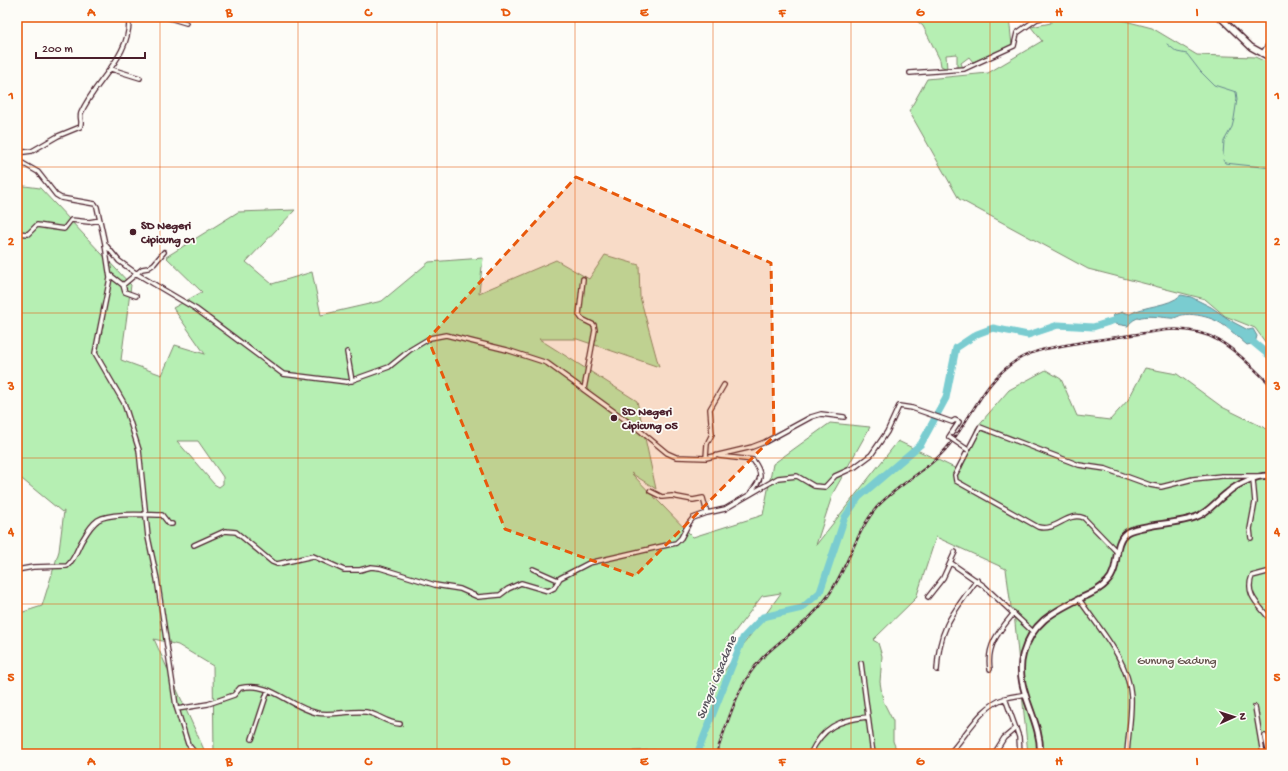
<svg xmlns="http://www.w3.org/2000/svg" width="1288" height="771" font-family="'Gochi Hand',sans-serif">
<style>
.green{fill:#b6efb3;stroke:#80876f;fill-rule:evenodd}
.water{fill:#7accd0;stroke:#67878e}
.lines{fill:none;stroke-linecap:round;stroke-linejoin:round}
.stream{stroke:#67878e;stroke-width:1}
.river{stroke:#7accd0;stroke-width:7}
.minor-casing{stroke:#4a1f2b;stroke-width:6}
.tertiary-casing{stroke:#4a1f2b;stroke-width:8}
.secondary-casing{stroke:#4a1f2b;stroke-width:8}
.minor{stroke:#fdfcf7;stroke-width:3.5}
.tertiary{stroke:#fdfcf7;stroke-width:4.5}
.secondary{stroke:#fdfcf7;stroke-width:5}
.rail-casing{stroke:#4a1f2b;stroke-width:2.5}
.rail{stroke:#fdfcf7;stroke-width:1;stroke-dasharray:3;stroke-linecap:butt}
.minor-bridge-casing{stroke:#4a1f2b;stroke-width:6;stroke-linecap:butt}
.minor-bridge{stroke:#fdfcf7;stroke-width:3.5}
.marked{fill:#e8590c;fill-opacity:0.2;stroke:#e8590c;stroke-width:3;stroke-dasharray:8 5;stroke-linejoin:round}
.grid{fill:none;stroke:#e8590c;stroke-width:1;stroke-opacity:0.55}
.poi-dot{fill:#4a1f2b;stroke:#fdfcf7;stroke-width:1.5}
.labels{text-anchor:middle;stroke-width:3.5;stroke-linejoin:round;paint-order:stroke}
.poi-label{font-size:12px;font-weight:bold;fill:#4a1f2b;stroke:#fdfcf7;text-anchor:start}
.park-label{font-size:12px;fill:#65534d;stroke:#fdfcf7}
.water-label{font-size:13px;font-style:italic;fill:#58535d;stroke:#fdfcf7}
.neatline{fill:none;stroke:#e8590c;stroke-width:1.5}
.grid-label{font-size:13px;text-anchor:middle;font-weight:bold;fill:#e8590c}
</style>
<rect width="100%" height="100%" fill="#fdfcf7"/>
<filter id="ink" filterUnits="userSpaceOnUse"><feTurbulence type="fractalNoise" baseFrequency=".025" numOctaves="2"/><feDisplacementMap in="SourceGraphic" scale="8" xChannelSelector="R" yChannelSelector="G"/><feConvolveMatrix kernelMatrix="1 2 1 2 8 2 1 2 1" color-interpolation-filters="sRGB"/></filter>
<g filter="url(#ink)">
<path class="green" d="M 912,17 L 1009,17 L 1012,46 L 973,62 L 969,57 L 961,63 L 963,68 L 957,69 L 957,54 L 946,55 L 947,69 L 941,66 L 940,60 L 923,26 Z
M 1050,17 L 1110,17 L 1152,28 L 1197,55 L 1255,57 L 1271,64 L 1271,350 L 1255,328 L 1225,316 L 1205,299 L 1088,269 L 959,199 L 909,111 L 927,79 L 988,73 L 1042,41 L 1031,27 L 1051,23 Z
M 17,185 L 40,188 L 131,285 L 121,360 L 162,375 L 175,345 L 205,354 L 173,308 L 202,292 L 166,257 L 238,212 L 295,210 L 246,262 L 272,284 L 312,272 L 321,315 L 382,301 L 429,262 L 483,258 L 479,293 L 556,260 L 589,279 L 605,255 L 639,265 L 640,297 L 659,367 L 577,339 L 539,339 L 637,401 L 656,489 L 631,473 L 693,537 L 763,515 L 773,464 L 830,423 L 870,427 L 833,493 L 816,545 L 898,441 L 961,471 L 976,428 L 1009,390 L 1046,370 L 1061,379 L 1077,416 L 1110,420 L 1128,400 L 1145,368 L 1177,374 L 1222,407 L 1271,431 L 1271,754 L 1028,754 L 1014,613 L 1011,607 L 1006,569 L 936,537 L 916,598 L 873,640 L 878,643 L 882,656 L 880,682 L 883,701 L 893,721 L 893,741 L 898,754 L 649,754 L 655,750 L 633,751 L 632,754 L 214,754 L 213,666 L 178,645 L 154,639 L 206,754 L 17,754 L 17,614 L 42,606 L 59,551 L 64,511 L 62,512 L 17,475 ZM 177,441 L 198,441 L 223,477 L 223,484 L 219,487 L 214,484 ZM 781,593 L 714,685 L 733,634 L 762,596 Z"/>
<path class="water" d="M 1181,295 L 1191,297 L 1211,307 L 1233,322 L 1248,330 L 1253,329 L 1257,336 L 1255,343 L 1247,345 C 1236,336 1226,324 1212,319 C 1204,316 1191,313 1182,315 C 1178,316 1175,319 1170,318 C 1157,317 1136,312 1128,326 L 1115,324 L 1113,315 L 1123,312 L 1130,314 C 1145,305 1168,307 1181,295 Z"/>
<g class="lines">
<path class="stream" d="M 1167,44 L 1177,52 L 1187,54 L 1200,71 L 1214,85 L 1236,92 L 1237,99 L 1234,119 L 1232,127 L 1224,141 L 1223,155
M 1223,160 L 1225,163 L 1271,168"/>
<path class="river" d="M 1248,338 L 1271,357
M 697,754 L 743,638 L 763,617 L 802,608 L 820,592 L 845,517 L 859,497 L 921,444 L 946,398 L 956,348 L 977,334 L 993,328 L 1028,335 L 1058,325 L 1093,327 L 1122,318"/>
<g class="minor-casing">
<path id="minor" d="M 166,17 L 186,23
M 1262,54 L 1271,41
M 111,69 L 140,78
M 910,73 L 964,69 L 1014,46 L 1017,33 L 1037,19 L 1045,17
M 17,153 L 32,151 L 58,136 L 80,127 C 83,122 79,118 81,113 C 96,79 131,57 129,17
M 17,160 L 38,172 L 56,195 L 61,198 L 95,204 L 97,207 L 105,244 L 119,261 L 137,274 L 196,309 L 283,374 L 347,382 L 389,367 L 410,350 L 430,338 L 446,335 L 507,350 L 547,363 L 638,429 L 667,453 L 676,457 L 706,458 L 752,447 L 765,442 L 811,417 L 821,414 L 844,417
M 17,233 L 28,234 L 37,225 L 64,229 L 71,220 L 89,222 L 100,220
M 105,245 L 110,278 L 95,353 L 124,403 L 139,450 L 148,537 L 157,579 L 176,706 L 188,744 L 196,754
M 110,275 L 123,285 L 125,292 L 136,296
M 583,279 L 579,315 L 582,319 L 594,325 L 595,330 L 584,389
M 123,285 L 142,269 L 148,268 L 154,264 L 164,252
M 347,352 L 352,381
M 719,456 L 753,460 C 764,475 761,480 751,492
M 706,458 L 707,444 L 712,434 L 710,409 L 724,385
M 650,491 L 662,497 L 672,496 L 693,500 L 703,498 L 707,513
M 1251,538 L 1250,529 L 1255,502 L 1253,480
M 194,545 L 225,531 L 236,532 L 272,562 L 277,564 L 313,556 L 344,570 L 360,570 L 371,567 L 380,568 L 435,585 L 460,589 L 478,597 L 500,595 L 508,589 L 521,583 L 548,591 L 554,588 L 560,578 L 589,563 L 676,543 L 681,538 L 689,523 L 693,518 L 707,513 L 725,509 L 778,478 L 797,476 L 814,486 L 825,487 L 835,476 L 855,467 L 871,455 L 887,432 L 899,406 L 912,408 L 952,422 L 955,420 L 959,422 L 949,437
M 1118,553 L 1084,518 C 1067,511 1057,532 1038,527 L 956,481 L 955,475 L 980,427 L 1079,465 L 1106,469 L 1150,485 L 1161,487 L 1193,479 L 1222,476 L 1260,476
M 951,563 L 984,586 L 1032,631
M 533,569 L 558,580
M 17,570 L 33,567 L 67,566 C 76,558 77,548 83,539 C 87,532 91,525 98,520 C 111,512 147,515 162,515 L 169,524 L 172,524
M 1271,571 L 1252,576 C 1244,596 1261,606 1271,621
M 928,597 L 943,578 L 955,552
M 1079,599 C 1099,629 1128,659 1131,696 C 1132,715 1128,735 1127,754
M 861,663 L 873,754
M 990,669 C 986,645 1000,630 1014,613
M 937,670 C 939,627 953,613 977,580
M 1005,698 L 1019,737 L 1020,754
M 1255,707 L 1263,754
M 177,709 L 208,704 L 234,695 L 240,688 C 272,681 287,706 317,713 C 333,716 350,710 366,712 C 378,714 386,723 400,724
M 1265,736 L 1269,754
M 252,739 L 268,690
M 810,754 C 823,727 838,720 867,717
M 949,754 C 967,735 980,706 1006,698 C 1012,696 1019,696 1025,694
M 994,754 L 1004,738 L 1016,728"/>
</g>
<g class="tertiary-casing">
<path id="tertiary" d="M 1040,754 C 1042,719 1013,689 1023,654 C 1032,623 1051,613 1079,599 C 1089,595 1100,590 1107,582 C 1121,568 1112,544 1126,533 C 1136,525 1179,524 1196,517 C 1209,512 1216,501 1227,493 C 1237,484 1258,474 1271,476"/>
</g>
<g class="secondary-casing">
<path id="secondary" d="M 1220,17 L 1251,47 L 1271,58"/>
</g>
<use href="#minor" class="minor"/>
<use href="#tertiary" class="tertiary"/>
<use href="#secondary" class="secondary"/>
<g class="rail-casing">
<path id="rail" d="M 716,754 C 729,720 737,684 763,657 C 786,634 808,625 828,596 C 848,568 855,533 877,507 C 899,483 930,470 950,444 C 973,415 984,381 1017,360 C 1037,348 1061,346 1084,342 C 1111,338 1138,334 1165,330 C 1215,325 1238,354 1271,385"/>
</g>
<use href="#rail" class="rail"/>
<g class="minor-bridge-casing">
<path id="minor-bridge" d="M 949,437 L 968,450"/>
</g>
<use href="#minor-bridge" class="minor-bridge"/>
</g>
</g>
<path class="marked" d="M 576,177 L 771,263 L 774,436 L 635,576 L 505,529 L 428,339 Z"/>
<path class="grid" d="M 160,17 L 160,754M 298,17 L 298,754M 437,17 L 437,754M 575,17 L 575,754M 713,17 L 713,754M 851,17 L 851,754M 990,17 L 990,754M 1128,17 L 1128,754M 17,167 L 1271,167M 17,313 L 1271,313M 17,458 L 1271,458M 17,604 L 1271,604"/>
<g class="poi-dot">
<circle cx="133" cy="232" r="4"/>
<circle cx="614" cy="418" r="4"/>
</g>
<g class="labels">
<g class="poi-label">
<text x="141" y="229">SD Negeri<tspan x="141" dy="14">Cipicung 01</tspan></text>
<text x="622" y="415">SD Negeri<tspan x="622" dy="14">Cipicung 05</tspan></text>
</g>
<g class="park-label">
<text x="1177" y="664">Gunung Gadung</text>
</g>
<g class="water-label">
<text transform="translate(715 677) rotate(-68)" y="5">Sungai Cisadane</text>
</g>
</g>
<rect width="1288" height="771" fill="none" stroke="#fdfcf7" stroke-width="44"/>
<g transform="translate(1234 717) rotate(87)" stroke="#fdfcf7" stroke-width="3" paint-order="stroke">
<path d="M0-3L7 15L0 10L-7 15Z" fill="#4a1f2b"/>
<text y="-6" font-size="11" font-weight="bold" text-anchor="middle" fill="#4a1f2b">N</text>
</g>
<path d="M36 52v6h109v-6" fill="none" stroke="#4a1f2b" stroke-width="2"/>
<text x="42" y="52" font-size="12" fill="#4a1f2b" stroke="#fdfcf7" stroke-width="3" paint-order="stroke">200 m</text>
<rect x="22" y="22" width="1244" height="727" class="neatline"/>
<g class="grid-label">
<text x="91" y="16">A</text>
<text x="229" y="16">B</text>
<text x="368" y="16">C</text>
<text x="506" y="16">D</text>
<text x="644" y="16">E</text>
<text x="782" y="16">F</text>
<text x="920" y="16">G</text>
<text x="1059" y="16">H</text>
<text x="1197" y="16">I</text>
<text x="11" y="99">1</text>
<text x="1277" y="99">1</text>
<text x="11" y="245">2</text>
<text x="1277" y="245">2</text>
<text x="11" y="390">3</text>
<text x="1277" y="390">3</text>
<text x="11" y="535">4</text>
<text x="1277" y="535">4</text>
<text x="11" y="681">5</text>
<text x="1277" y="681">5</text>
<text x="91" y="765">A</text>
<text x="229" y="765">B</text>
<text x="368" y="765">C</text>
<text x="506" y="765">D</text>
<text x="644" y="765">E</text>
<text x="782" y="765">F</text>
<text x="920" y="765">G</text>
<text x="1059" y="765">H</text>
<text x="1197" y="765">I</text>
</g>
</svg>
